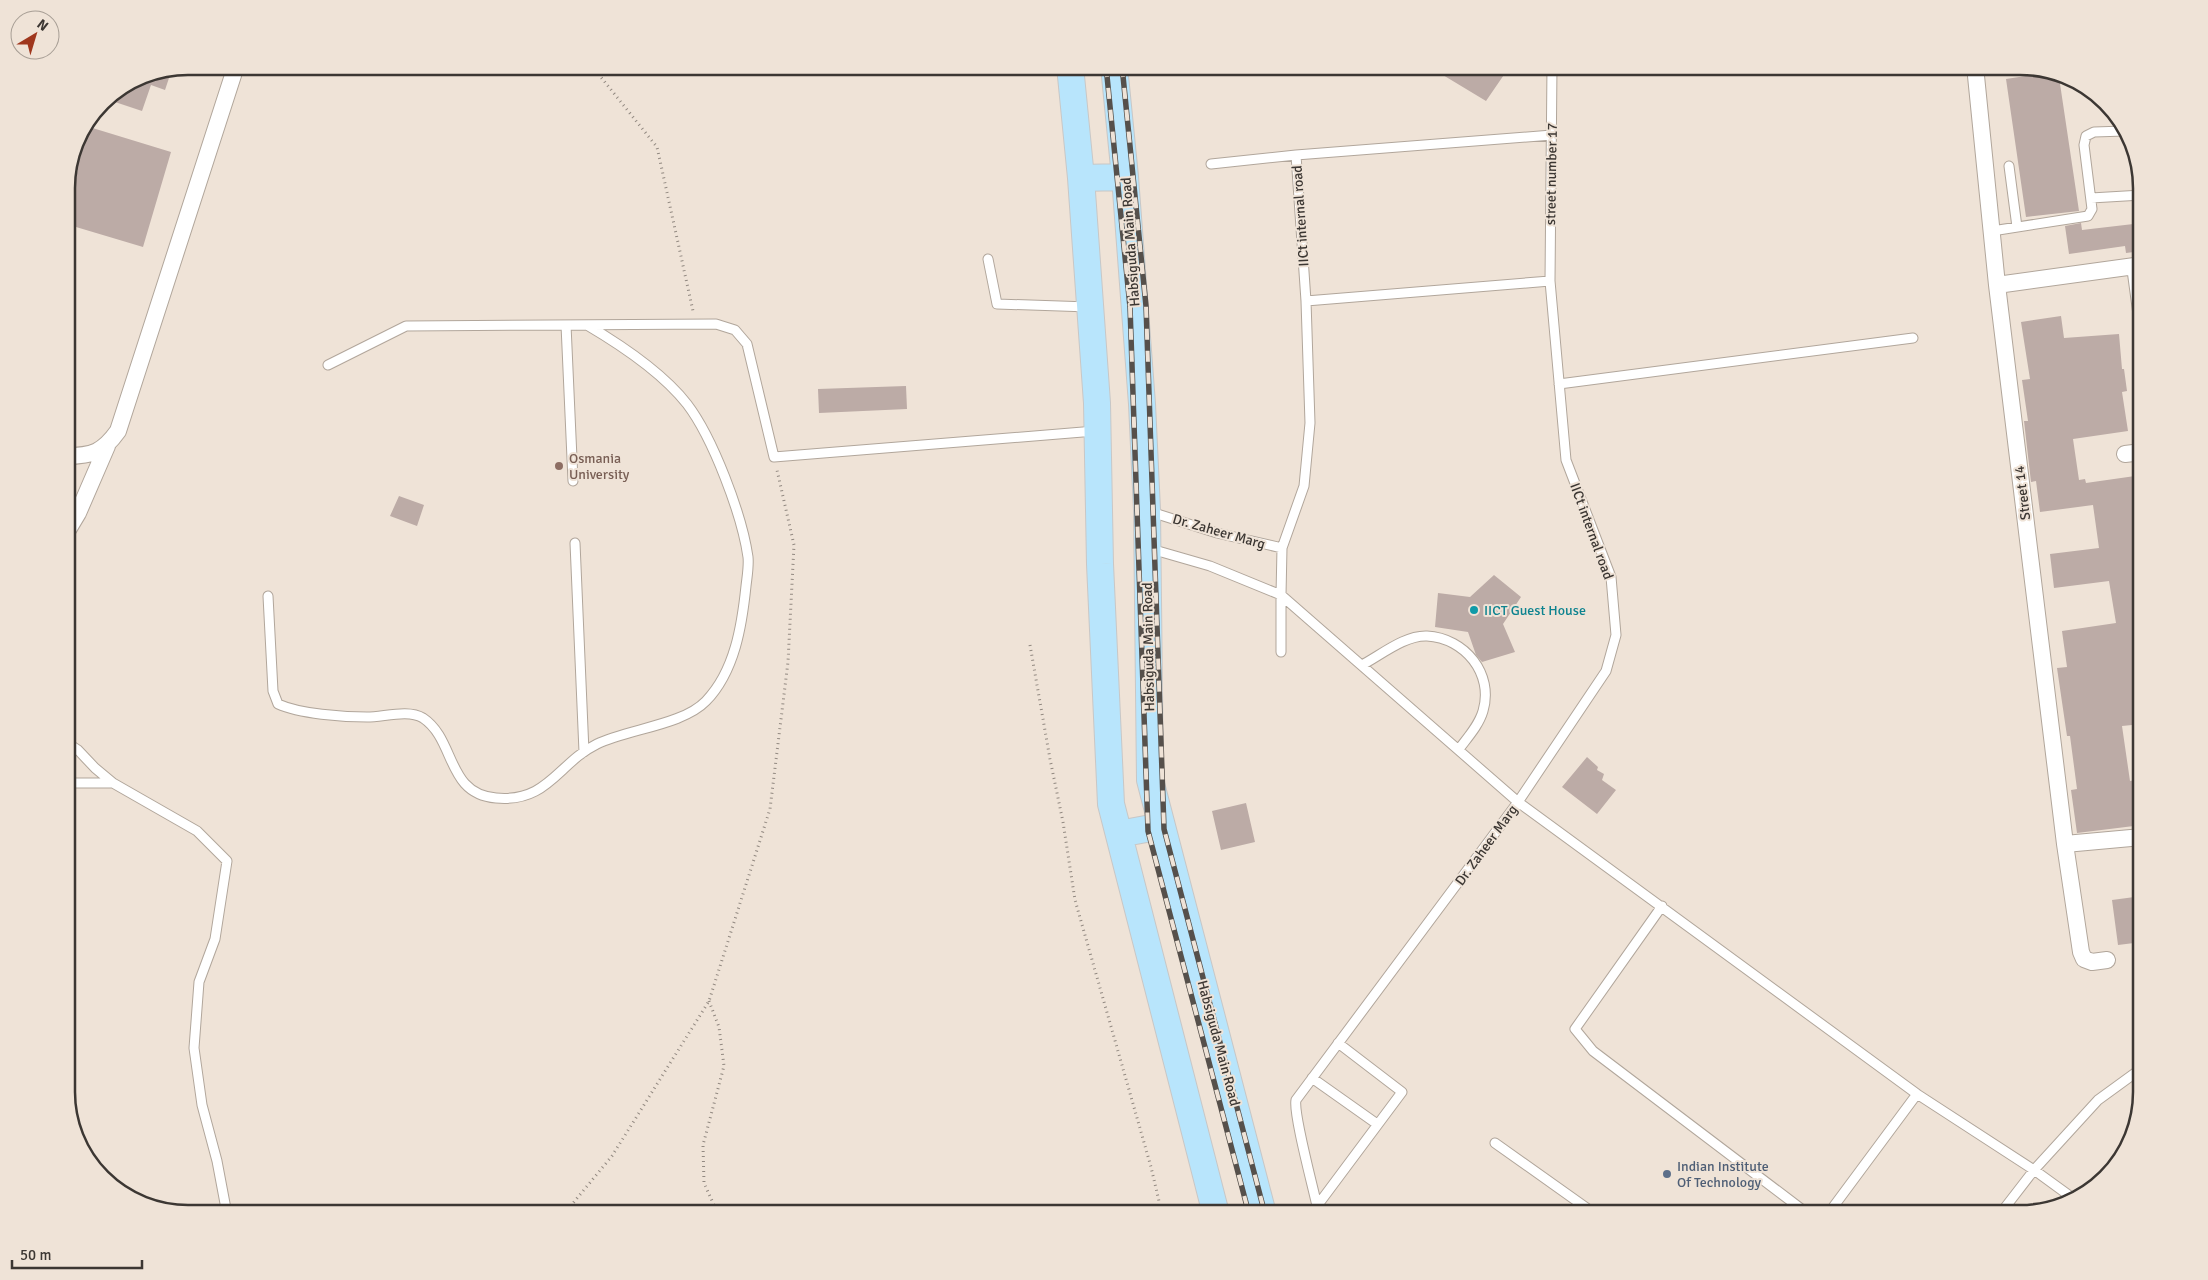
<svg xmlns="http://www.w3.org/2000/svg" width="2208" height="1280" font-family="Signika,sans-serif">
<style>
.building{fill:#bcaba6}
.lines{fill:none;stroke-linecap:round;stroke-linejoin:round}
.lane-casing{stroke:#b1a69b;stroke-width:11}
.street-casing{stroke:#b1a69b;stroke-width:18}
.primary-casing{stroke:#c8c7c6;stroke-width:28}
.path{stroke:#928981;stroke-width:3;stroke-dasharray:1 4;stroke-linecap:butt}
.lane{stroke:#fff;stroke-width:9}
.street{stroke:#fff;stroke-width:16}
.primary{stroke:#b8e5fc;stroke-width:26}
.rail-casing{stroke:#56504b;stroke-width:5.5}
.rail{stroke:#efe3d7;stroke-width:4;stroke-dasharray:11;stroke-linecap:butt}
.education-dot{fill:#8d6e63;stroke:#efe3d7;stroke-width:2}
.culture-dot{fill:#0f9aa8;stroke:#efe3d7;stroke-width:2}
.service-dot{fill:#5c6f8a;stroke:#efe3d7;stroke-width:2}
.labels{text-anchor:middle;stroke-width:4;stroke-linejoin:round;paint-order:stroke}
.street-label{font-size:14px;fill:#3c3733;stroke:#efe3d7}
.education-label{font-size:14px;fill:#785e54;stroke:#efe3d7;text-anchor:start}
.culture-label{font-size:14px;fill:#0d838f;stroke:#efe3d7;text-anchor:start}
.service-label{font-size:14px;fill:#4e5e75;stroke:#efe3d7;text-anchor:start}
.rim{fill:none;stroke:#3c3733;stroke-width:2.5}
</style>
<rect width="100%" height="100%" fill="#efe3d7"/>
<path class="building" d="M 1428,66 L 1510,66 L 1486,101 Z
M 172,69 L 165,90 L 151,85 L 142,111 L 106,99 L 142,75 Z
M 2046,73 L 2059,77 L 2079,211 L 2026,217 L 2006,79 Z
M 86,126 L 171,152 L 143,247 L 66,224 L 66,208 L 78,170 L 70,168 L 79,136 Z
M 2081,223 L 2082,230 L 2142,223 L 2142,251 L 2126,253 L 2125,246 L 2069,254 L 2065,226 Z
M 2061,316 L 2064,338 L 2119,334 L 2122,369 L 2124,369 L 2127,391 L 2122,392 L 2128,431 L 2073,439 L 2079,480 L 2085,479 L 2086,483 L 2142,475 L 2142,724 L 2122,726 L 2130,781 L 2142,779 L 2142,825 L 2077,833 L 2071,790 L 2077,789 L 2070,736 L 2067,736 L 2057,668 L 2067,667 L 2062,631 L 2116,623 L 2109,581 L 2054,588 L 2050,554 L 2099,548 L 2093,505 L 2040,512 L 2036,481 L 2031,482 L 2024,421 L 2028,421 L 2022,380 L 2030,379 L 2021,322 Z
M 906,386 L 907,409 L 819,413 L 818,389 Z
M 399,496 L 424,505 L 417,526 L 390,516 Z
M 1494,575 L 1521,597 L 1503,624 L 1515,652 L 1482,662 L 1476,655 L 1468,632 L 1435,627 L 1438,593 L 1470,597 Z
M 1587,757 L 1598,767 L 1597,770 L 1604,774 L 1602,780 L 1616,790 L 1597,814 L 1562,787 Z
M 1246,803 L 1255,842 L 1221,850 L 1212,811 Z
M 2142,896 L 2142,942 L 2118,945 L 2112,900 Z"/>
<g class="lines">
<g class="lane-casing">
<path id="lane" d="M 1552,66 L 1550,281 L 1566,460 L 1611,577 L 1616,635 L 1606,671 L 1518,802 L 1917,1094 L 2034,1170 L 2074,1199
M 1296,155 L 1552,135
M 1211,164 L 1296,155 L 1306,301 L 1310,423 L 1304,486 L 1282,548
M 2009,166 L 2017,227
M 2091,198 L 2142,195
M 1992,231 L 2088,216 L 2092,209 L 2084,145 L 2086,136 L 2094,132 L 2125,131
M 988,259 L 997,304 L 1089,307
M 1306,301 L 1550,281
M 566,325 L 573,481
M 328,365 L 406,326 L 716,324 L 735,330 L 747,344 L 774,457 L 1095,431
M 1559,384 L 1913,338
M 1151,512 L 1217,533 L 1282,548 L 1281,595 L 1518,802 L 1296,1100 C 1293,1113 1313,1187 1317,1206 L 1322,1214
M 575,543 L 584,752
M 1151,549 L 1210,566 L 1281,595 L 1281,652
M 268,596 L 273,691 L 278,704 C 300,714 343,717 367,717 C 384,717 408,709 423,718 C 456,740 446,794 496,798 C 548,803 558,763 597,744 C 628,729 683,725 706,701 C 735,671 742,625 746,586 C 747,577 749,566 748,557 C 742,515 713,438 687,404 C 662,372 621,345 587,325
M 1362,665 C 1381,655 1405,635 1427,636 C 1465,638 1494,674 1483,711 C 1479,725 1468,737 1459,749
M 66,742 L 78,750 L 95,768 L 113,783 L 197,831 L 227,861 L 215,939 L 199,982 L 194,1048 L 202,1105 L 217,1161 L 227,1214
M 66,783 L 113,783
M 1662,906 L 1575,1029 L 1593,1051 L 1808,1214
M 1312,1078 L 1377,1124
M 1495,1143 L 1595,1214
M 1317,1206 L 1402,1092 L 1338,1043
M 1828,1214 L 1917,1094
M 2000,1214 L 2034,1170 L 2098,1100 L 2142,1068"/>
</g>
<g class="street-casing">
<path id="street" d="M 1975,66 L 1997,285 L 2065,844 L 2142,837
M 2135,266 L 2142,318
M 1997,285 L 2142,265
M 2125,454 L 2142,452
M 66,456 C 93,456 103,452 118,431 L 236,66
M 66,533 L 78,513 L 107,446
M 2065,844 L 2081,952 L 2084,959 L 2092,962 L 2107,960"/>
</g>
<g class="primary-casing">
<path id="primary" d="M 1070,66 L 1081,178 L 1097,403 L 1100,564 L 1111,804 L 1216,1214
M 1114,66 L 1125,177 L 1142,404 L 1147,510 L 1150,780 L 1263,1214
M 1081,178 L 1125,177
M 1119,834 L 1162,826"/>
</g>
<path class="path" d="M 592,66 L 657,147 L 693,311
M 1030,645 L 1050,759 L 1063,822 L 1075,900 L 1151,1167 L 1162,1214
M 709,1001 L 719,1027 L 724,1066 L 703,1145 L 704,1183 L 718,1214
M 564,1214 L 612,1156 L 709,1001 L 770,809 L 788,662 L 794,545 L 777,470"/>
<use href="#lane" class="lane"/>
<use href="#street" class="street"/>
<use href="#primary" class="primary"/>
<g class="rail-casing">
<path id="rail" d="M 1106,66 L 1130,307 L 1148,831 L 1249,1214
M 1122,66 L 1146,306 L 1164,829 L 1265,1214"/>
</g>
<use href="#rail" class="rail"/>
</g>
<circle class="education-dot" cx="559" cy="466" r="5"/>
<circle class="culture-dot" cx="1474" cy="610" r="5"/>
<circle class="service-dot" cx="1667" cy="1174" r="5"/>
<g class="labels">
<g class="street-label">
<text transform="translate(1551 174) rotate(-89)" y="5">street number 17</text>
<text transform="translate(1300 216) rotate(-94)" y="5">IICt internal road</text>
<text transform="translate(1130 242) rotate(-94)" y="5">Habsiguda Main Road</text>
<text transform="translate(2022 493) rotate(-97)" y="5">Street 14</text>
<text transform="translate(1219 531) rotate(16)" y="5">Dr. Zaheer Marg</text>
<text transform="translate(1592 531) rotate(70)" y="5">IICt internal road</text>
<text transform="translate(1148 647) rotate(-91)" y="5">Habsiguda Main Road</text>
<text transform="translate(1486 845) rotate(-54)" y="5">Dr. Zaheer Marg</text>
<text transform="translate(1219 1043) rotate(75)" y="5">Habsiguda Main Road</text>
</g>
<g class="education-label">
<text x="569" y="463">Osmania<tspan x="569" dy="16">University</tspan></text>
</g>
<g class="culture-label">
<text x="1484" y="615">IICT Guest House</text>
</g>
<g class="service-label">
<text x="1677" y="1171">Indian Institute<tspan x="1677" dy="16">Of Technology</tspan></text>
</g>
</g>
<path d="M0 0H2208V1280H0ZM188 75H2020A113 113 0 0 1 2133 188V1092A113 113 0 0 1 2020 1205H188A113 113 0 0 1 75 1092V188A113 113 0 0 1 188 75Z" fill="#efe3d7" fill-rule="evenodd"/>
<path class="rim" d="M188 75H2020A113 113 0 0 1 2133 188V1092A113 113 0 0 1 2020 1205H188A113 113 0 0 1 75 1092V188A113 113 0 0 1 188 75Z"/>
<g transform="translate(35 35) rotate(38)"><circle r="24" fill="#efe3d7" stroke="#a79e95"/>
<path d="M0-4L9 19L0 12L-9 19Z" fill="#9f371d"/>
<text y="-8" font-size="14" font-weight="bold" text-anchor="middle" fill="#3c3733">N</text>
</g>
<path d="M12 1260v8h130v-8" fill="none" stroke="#3c3733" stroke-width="2.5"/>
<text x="20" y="1260" font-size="15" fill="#3c3733" stroke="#efe3d7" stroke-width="4" paint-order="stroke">50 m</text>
</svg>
